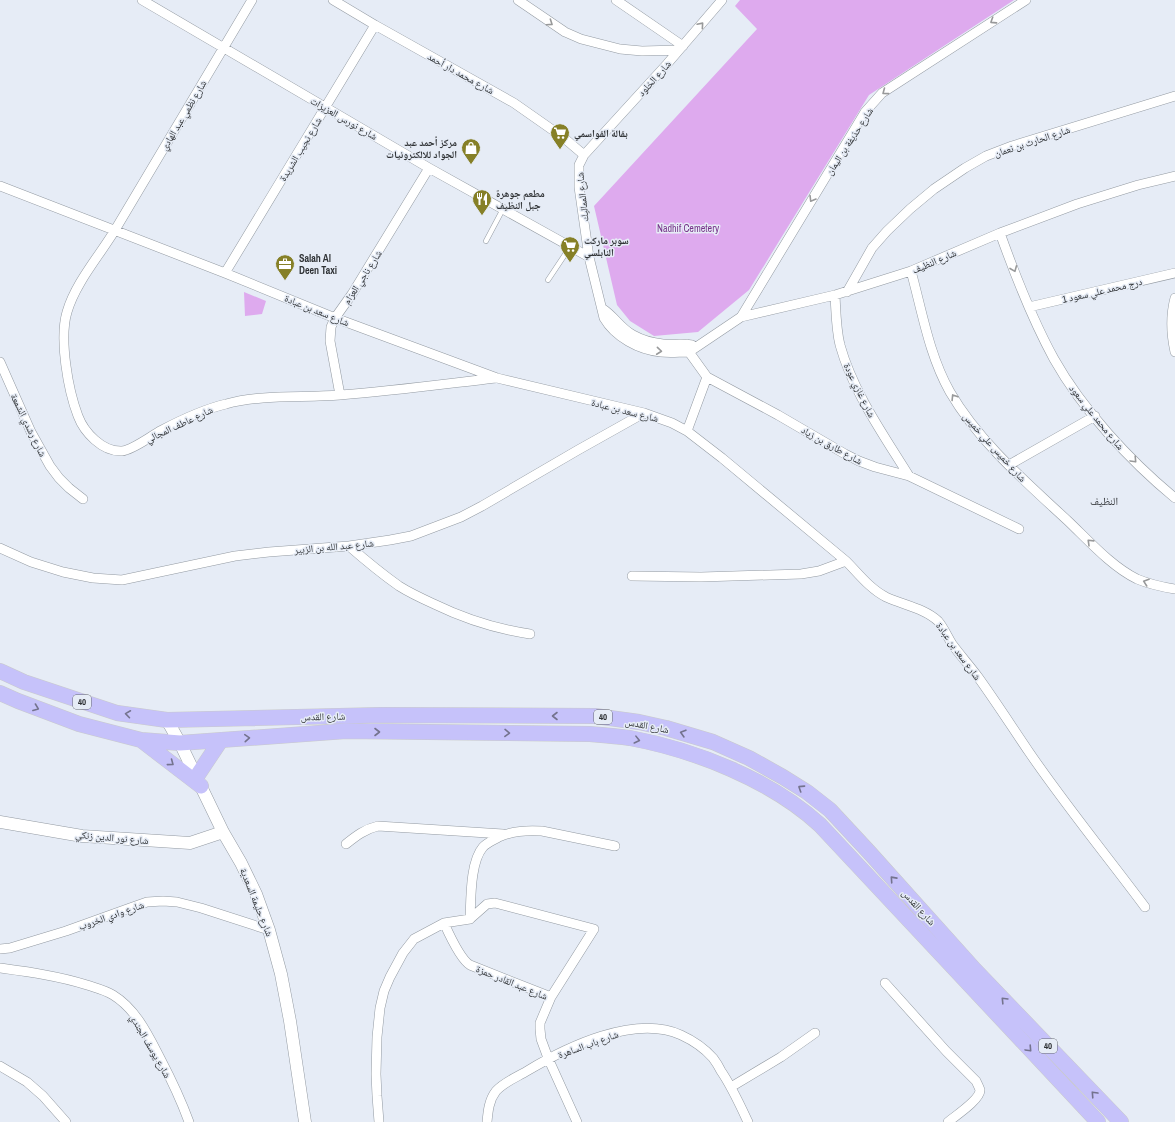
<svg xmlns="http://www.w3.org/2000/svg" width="1175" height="1122" font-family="'Archivo Narrow','Noto Naskh Arabic',sans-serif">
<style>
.green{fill:#deaaee}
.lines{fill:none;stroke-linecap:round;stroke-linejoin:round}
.service-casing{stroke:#939aa2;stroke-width:5.5}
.minor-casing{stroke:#939aa2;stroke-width:10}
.tertiary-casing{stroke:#939aa2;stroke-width:13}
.trunk-casing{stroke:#c9cacb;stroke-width:16}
.service{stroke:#fff;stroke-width:4.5}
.minor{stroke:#fff;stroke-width:9}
.tertiary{stroke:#fff;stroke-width:12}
.trunk{stroke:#c6c2fa;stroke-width:15}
.oneway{stroke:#98999a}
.oneway2{stroke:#74738e}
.labels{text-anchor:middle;stroke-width:3;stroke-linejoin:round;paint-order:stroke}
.shield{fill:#e6ecf6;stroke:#676a70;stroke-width:1}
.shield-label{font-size:9px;font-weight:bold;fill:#303336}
.street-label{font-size:10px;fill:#303336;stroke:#e6ecf6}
.poi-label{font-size:10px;font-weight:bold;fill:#303336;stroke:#e6ecf6;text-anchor:start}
.park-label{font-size:10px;fill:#763289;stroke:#e6ecf6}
.neighbourhood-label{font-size:11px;fill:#303336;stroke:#e6ecf6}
</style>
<rect width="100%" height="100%" fill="#e6ecf6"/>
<path class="green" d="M 740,0 L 1014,0 L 869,95 L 749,290 L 698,332 L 654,336 L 630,321 L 617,305 L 594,206 L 757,29 L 735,6 Z
M 244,292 L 266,301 L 262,314 L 245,316 Z"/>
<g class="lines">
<g class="service-casing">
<path id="service" d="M 486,241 L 503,209
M 548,280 L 570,247"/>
</g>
<g class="minor-casing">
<path id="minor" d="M 142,0 L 429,168 L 589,257
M 252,0 C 207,75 163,150 118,225 C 102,253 76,281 67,312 C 59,339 68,390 78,416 C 84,432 102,452 122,451 C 133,450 152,435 162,430 C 181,420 205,409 226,404 C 261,394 303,398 340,395 C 392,391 444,384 496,378
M 333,0 L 375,25 L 514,103 L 564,138 L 584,155
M 518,0 L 565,32 L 581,39 L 620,49 L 642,51 L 678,50
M 616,0 L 683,46
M 0,186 L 225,273 L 335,318 L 497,378 L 644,413 L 672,423 L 687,431 L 722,458 L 846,561 C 858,573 870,589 886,597 C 903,605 924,608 938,621 C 944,628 947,636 952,644 C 960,655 970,666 978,677 C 996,702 1012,727 1029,752 C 1066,806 1107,856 1145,907
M 1000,233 C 1015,275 1032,319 1054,359 C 1082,409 1130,461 1175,498
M 911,271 C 922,311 929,355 950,392 C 979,442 1026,482 1068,521 C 1088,540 1112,567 1137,579 C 1149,584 1162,587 1175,589
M 225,273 L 375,25
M 847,292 L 872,248 L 887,231 L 910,209 L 934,189 L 965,168 L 986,156 L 1012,146 L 1175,96
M 835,295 C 836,312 836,329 840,345 C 853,392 883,434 909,476
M 1175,298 C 1170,317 1171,334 1175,352
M 1029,307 L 1175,273
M 603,309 C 614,316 620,328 633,335 C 642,340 653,343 663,344 C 673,345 682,343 692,345
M 741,317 L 856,127 L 865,112 L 882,93 L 1026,0
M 687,344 L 689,352 L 707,377 L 778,415 L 845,454 L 859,461 L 875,467 L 909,476 L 1019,529
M 689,352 L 741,317 L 835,295 L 911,271 L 1000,233 L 1077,204 L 1138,185 L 1175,176
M 689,352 C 679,352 670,353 661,352 C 639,350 615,337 604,318 L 589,257 L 579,187 L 579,165 L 584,155 L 667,64 L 722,0
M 0,362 L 31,432 L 50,466 L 59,478 L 69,488 L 83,499
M 340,395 L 330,341 L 331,327 L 335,318 L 352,294 L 429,168
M 687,431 L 707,377
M 1009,465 L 1095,416
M 349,546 C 365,560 382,574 399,586 C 410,593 423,599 434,604 C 465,619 496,629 530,634
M 0,548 L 31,562 L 63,572 L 93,578 L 122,580 L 235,556 L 269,552 L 349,546 L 390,540 L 411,536 L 461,517 L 482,506 L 578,450 L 644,413
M 632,576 L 701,577 L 801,574 L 819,571 L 846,561
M 346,844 C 356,836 365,829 378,826 L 503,834
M 470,919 L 487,904 L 495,903 L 594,929 L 551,997
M 444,923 C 449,934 460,959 470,965 L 551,997 L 540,1023 L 540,1029 L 541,1039 L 548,1058 L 577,1122
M 0,949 L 10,948 L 66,931 L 130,908 L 147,902 L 163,901 L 177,902 L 201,908 L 269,930
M 0,968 C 29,972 59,976 87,985 C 96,988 105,990 113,995 C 136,1009 148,1035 160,1058 C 171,1079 181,1100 189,1122
M 885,983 L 946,1051 L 976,1081 C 977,1083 979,1087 980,1090 C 980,1100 955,1116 948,1122
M 0,1066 L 27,1082 L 43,1096 L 66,1122
M 731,1087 L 781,1057 L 815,1033
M 379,1122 L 377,1096 L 376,1074 L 377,1037 L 380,1008 L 384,991 L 390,977 L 403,953 L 414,939 L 444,923 L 470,919 C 471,899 470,862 483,847 C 488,842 494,840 499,837 C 512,831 528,830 542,831 L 615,846
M 487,1122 C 488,1111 489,1100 496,1091 C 504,1082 517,1077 527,1071 C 567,1047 635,1014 681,1035 C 692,1040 705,1049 713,1058 C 716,1062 719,1067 721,1071 C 732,1087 740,1105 748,1122"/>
</g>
<g class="tertiary-casing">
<path id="tertiary" d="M 167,720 L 180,743 L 223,832 L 241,863 L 256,894 L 269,930 L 281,974 L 290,1021 L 305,1122
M 0,822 L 82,836 L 190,843 L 223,832"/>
</g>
<g class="trunk-casing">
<path id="trunk" d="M 0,671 L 24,682 L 117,713 L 167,720 L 381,715 L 595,716 L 639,722 L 666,728 L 713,742 L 749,758 L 783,777 L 807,792 L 830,810 L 869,852 L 975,970 L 1121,1122
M 0,693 L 18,701 L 79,724 L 141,740 L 180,743 L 346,731 L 590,734 C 603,735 617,736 630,738 C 695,750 771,780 820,825 L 1098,1122
M 141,740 L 201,786
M 197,776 L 221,740"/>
</g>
<use href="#service" class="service"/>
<use href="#minor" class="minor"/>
<use href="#tertiary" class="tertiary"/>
<use href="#trunk" class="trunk"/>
</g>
<defs><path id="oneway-chevron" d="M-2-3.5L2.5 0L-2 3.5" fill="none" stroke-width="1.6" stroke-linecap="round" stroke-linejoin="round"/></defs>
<g class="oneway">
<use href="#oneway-chevron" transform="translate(993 21) rotate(147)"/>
<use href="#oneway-chevron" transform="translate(550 23) rotate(34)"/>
<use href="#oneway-chevron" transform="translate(701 25) rotate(-49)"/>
<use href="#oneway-chevron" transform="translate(885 92) rotate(143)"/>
<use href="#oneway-chevron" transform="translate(812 199) rotate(121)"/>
<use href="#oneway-chevron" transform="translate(1014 269) rotate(68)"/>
<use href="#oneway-chevron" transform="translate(659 351) rotate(6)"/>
<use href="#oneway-chevron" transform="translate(954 397) rotate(-122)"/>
<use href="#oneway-chevron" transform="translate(1134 460) rotate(47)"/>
<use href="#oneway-chevron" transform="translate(1090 542) rotate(-136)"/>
<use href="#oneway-chevron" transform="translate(1146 582) rotate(-161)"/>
</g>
<g class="oneway2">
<use href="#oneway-chevron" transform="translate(36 708) rotate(21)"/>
<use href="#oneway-chevron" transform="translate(128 714) rotate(-172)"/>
<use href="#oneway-chevron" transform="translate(555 716) rotate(180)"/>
<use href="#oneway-chevron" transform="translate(377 732)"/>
<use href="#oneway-chevron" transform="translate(507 733) rotate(1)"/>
<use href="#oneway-chevron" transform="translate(683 733) rotate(-164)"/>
<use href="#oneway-chevron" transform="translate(247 738) rotate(-4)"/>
<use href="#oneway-chevron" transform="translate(637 740) rotate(14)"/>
<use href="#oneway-chevron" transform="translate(171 763) rotate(37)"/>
<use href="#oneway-chevron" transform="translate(801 788) rotate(-147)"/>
<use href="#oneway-chevron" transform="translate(893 879) rotate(-132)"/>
<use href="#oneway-chevron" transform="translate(1004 1000) rotate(-134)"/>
<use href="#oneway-chevron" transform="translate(1029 1049) rotate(47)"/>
<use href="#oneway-chevron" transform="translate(1094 1094) rotate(-133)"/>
</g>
<defs>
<g id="supermarket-pin" transform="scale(1)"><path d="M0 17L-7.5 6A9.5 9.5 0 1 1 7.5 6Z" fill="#868027" stroke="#e6ecf6"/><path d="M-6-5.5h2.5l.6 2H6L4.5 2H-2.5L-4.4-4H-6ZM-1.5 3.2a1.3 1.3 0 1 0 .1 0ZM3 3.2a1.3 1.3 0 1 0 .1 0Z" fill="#fff"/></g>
<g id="shop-pin" transform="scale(1)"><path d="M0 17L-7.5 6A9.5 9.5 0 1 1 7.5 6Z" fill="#868027" stroke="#e6ecf6"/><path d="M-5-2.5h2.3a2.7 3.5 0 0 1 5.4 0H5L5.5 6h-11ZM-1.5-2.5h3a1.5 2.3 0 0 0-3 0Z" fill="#fff"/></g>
<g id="restaurant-pin" transform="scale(1)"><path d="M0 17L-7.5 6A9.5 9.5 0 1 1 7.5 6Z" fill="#868027" stroke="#e6ecf6"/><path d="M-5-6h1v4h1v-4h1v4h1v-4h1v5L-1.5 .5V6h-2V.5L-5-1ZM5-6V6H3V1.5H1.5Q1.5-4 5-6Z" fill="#fff"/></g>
<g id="office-pin" transform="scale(1)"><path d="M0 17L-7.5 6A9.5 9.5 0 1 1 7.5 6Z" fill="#868027" stroke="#e6ecf6"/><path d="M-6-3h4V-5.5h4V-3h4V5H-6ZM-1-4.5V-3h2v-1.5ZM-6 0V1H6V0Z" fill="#fff"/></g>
</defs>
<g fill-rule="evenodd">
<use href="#supermarket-pin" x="560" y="133"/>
<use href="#shop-pin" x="471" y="148"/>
<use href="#restaurant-pin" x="482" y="199"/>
<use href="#supermarket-pin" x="570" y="246"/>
<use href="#office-pin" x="285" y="264"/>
</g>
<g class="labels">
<g class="shield">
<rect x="73" y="695" width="18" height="14" rx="3"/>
<rect x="594" y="710" width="18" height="14" rx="3"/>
<rect x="1039" y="1039" width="18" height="14" rx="3"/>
</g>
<g class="shield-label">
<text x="82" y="705">40</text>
<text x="603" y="720">40</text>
<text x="1048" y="1049">40</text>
</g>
<g class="street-label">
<text transform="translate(461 73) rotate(29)" y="4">شارع محمد دار أحمد</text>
<text transform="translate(654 78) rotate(-48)" y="4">شارع الخلود</text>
<text transform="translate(183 115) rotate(-59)" y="4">شارع نظمي عبد الهادي</text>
<text transform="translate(344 118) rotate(30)" y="4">شارع نورس العزيزات</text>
<text transform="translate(849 141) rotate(-57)" y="4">شارع حذيفة بن اليمان</text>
<text transform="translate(1032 141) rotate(-18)" y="4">شارع الحارث بن نعمان</text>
<text transform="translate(300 149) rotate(-59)" y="4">شارع نجيب الشريدة</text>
<text transform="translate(582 197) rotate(-96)" y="4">شارع المماليك</text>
<text transform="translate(934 261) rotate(-23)" y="4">شارع النظيف</text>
<text transform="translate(362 277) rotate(-57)" y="4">شارع ناجي العزام</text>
<text transform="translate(1102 290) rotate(-13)" y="4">درج محمد علي سعود 1</text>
<text transform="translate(317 310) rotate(22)" y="4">شارع سعد بن عبادة</text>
<text transform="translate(860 390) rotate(64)" y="4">شارع غازي عودة</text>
<text transform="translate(625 410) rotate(14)" y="4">شارع سعد بن عبادة</text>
<text transform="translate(1097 417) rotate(51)" y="4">شارع محمد علي سعود</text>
<text transform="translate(179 424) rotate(-25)" y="4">شارع عاطف المجالي</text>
<text transform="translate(29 425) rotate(64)" y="4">شارع رشدي الشمعة</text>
<text transform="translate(832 445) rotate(29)" y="4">شارع طارق بن زياد</text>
<text transform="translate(995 447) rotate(48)" y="4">شارع خميس علي خميس</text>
<text transform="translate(334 546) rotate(-5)" y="4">شارع عبد الله بن الزبير</text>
<text transform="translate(959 651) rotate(54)" y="4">شارع سعد بن عبادة</text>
<text transform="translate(323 716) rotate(-1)" y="4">شارع القدس</text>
<text transform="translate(647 725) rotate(11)" y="4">شارع القدس</text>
<text transform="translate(112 837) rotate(5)" y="4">شارع نور الدين زنكي</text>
<text transform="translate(257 902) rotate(68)" y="4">شارع حليمة السعدية</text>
<text transform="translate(919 907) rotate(48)" y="4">شارع القدس</text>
<text transform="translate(111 915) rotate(-19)" y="4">شارع وادي الخروب</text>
<text transform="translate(512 982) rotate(22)" y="4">شارع عبد القادر حمزة</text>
<text transform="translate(588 1044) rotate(-20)" y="4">شارع باب الساهرة</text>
<text transform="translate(151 1046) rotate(60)" y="4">شارع يوسف الجندي</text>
</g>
<g class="poi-label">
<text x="574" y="137">بقالة القواسمي</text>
<text x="457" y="146" text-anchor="end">مركز أحمد عبد<tspan x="457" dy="12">الجواد للالكترونيات</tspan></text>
<text x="496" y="197">مطعم جوهرة<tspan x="496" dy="12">جبل النظيف</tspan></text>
<text x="584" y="244">سوبر ماركت<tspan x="584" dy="12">النابلسي</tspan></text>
<text x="299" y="262">Salah Al<tspan x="299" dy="12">Deen Taxi</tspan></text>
</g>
<g class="park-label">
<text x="688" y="232">Nadhif Cemetery</text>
</g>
<g class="neighbourhood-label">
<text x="1104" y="505">النظيف</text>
</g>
</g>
</svg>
